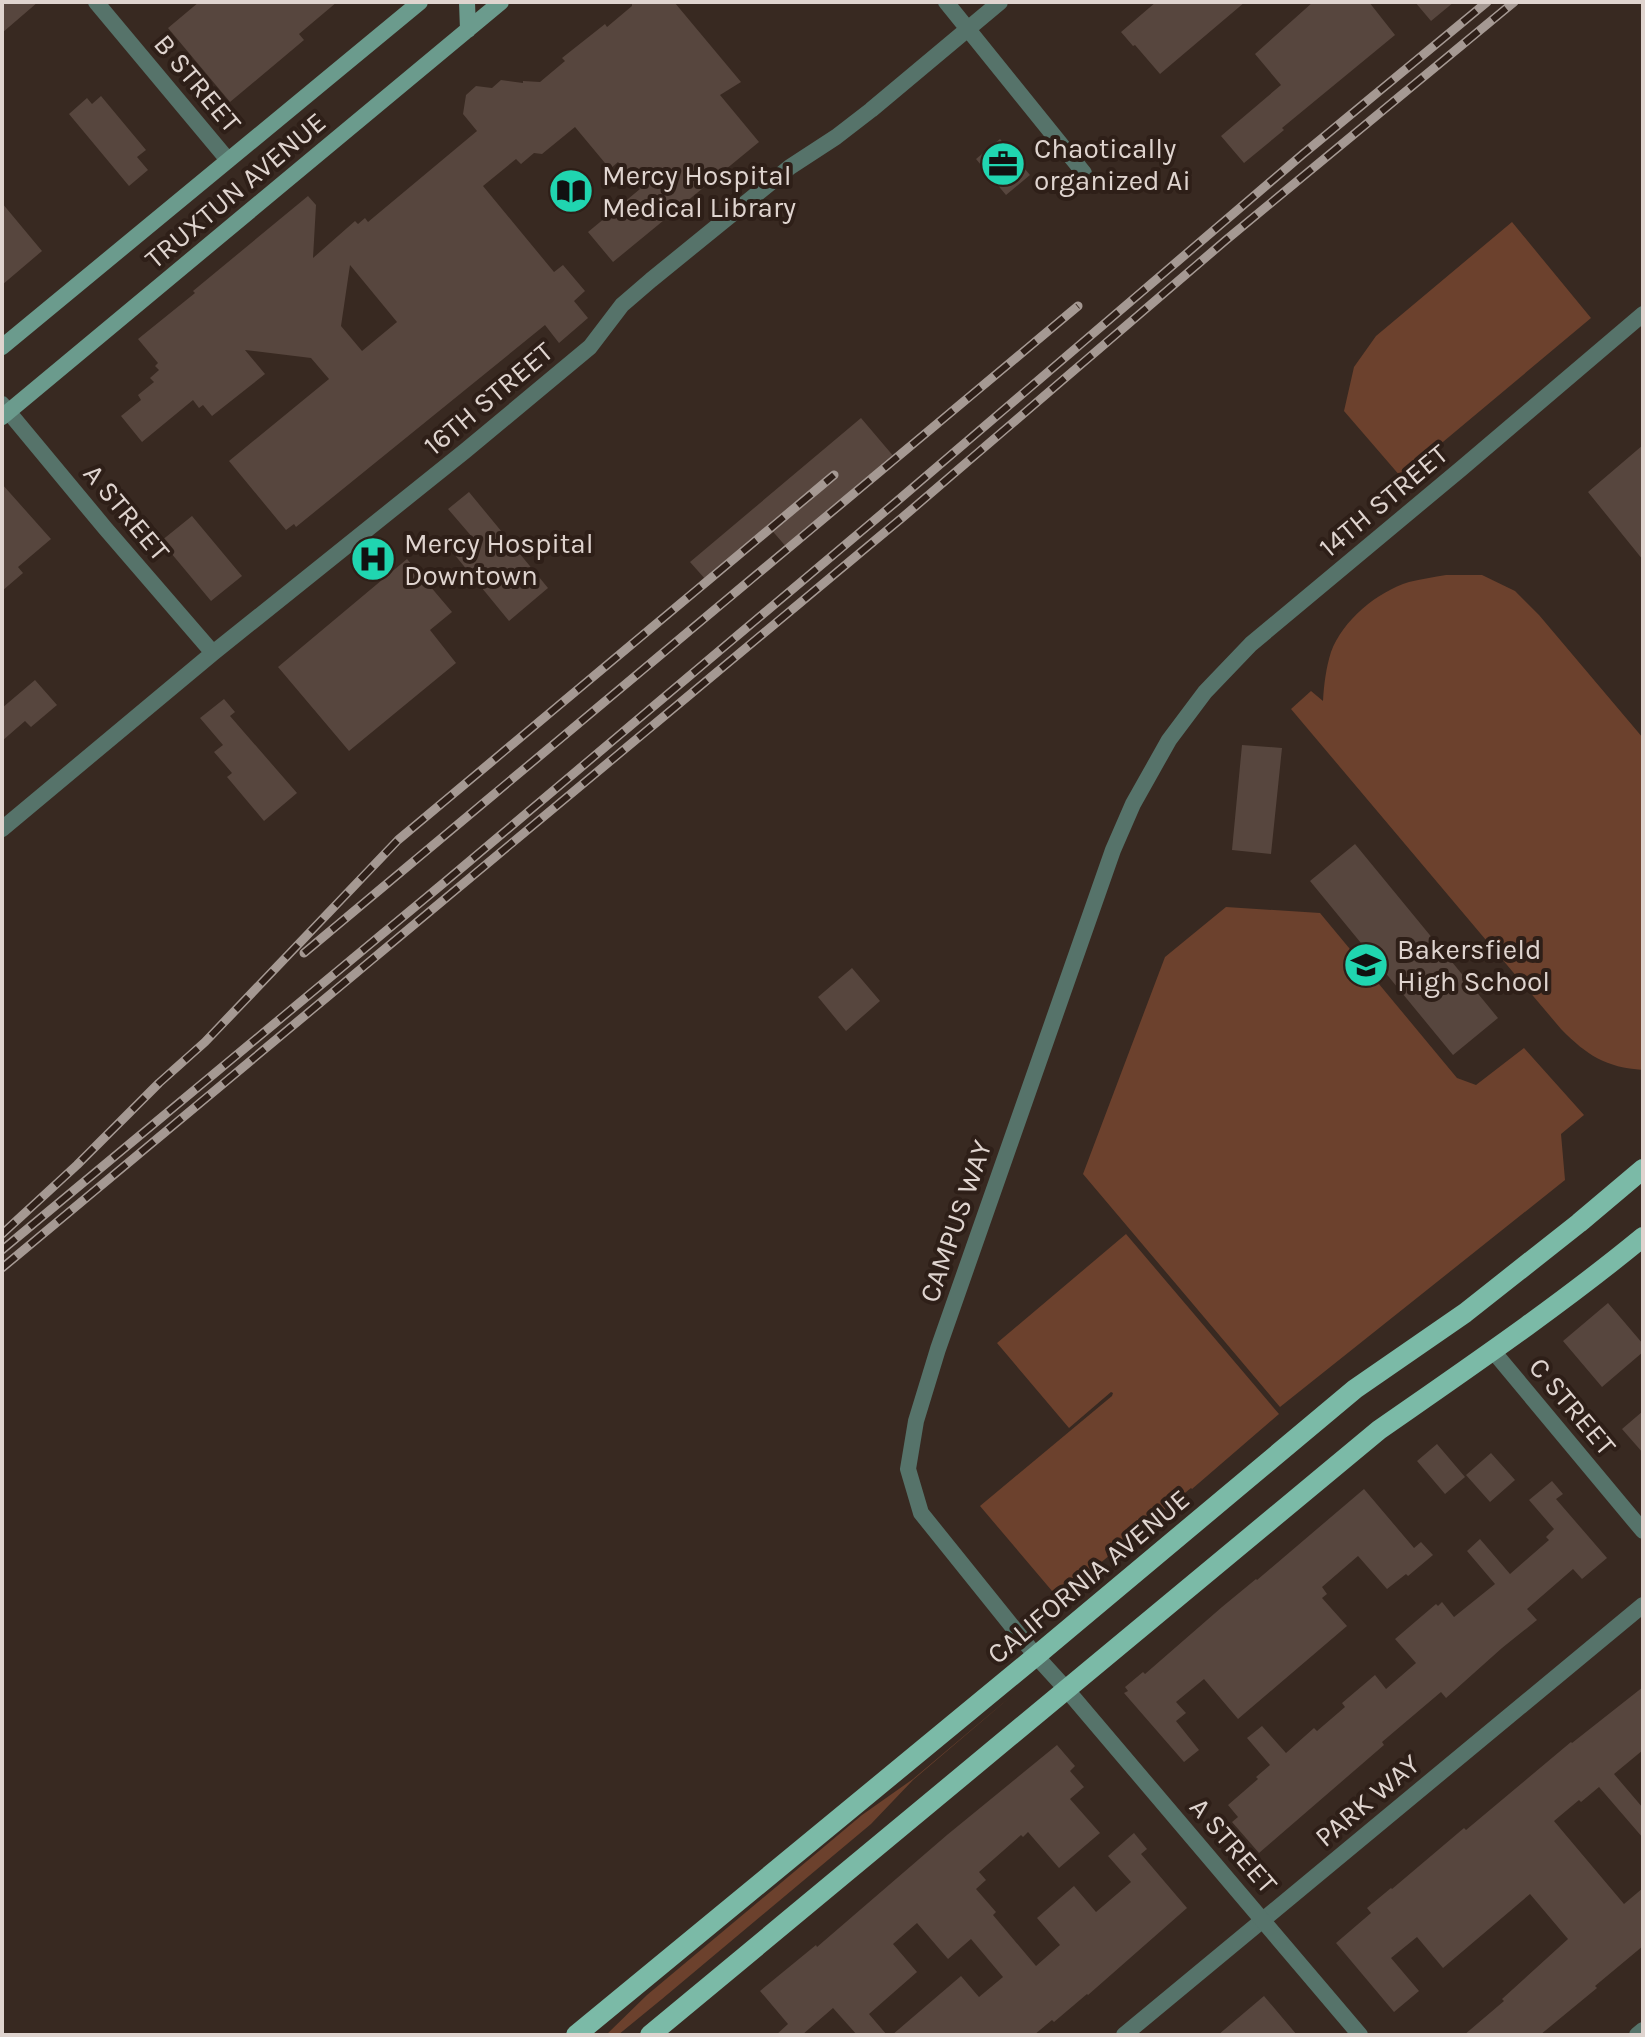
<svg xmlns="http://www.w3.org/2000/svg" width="1645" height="2037" font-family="Karla,sans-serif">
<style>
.green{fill:#6c412d}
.building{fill:#57463e;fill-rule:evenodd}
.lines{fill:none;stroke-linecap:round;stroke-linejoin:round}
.minor{stroke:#56736a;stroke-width:16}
.tertiary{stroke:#56736a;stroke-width:16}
.secondary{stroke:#6b9b8d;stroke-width:16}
.primary{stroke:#7bbaa7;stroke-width:20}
.rail-casing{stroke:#a59993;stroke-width:9}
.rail{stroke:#2e1f18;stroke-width:6;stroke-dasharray:18;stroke-linecap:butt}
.labels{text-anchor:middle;stroke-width:8;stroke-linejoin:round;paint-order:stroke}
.street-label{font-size:28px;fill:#dfd4cf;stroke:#2e1f18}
.poi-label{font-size:28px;fill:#dfd4cf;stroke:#2e1f18;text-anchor:start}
</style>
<rect width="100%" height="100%" fill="#382921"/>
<path class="green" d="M 1512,222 L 1591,318 L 1401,477 L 1344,411 L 1354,367 L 1376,336 Z
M 1446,575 L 1482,575 L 1515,591 L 1539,615 L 1643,738 L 1643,1070 C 1605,1067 1588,1056 1561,1029 L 1291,709 L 1311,691 L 1323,701 C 1324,684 1326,668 1331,652 C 1343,620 1377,592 1409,582 C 1421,579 1434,577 1446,575 Z
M 1226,907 L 1320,913 L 1457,1078 L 1476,1085 L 1524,1048 L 1584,1115 L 1561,1134 L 1565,1180 L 1280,1407 L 1083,1174 L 1165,957 Z
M 1126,1234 L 1279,1414 L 1192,1489 L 1191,1488 L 1058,1598 L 980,1506 L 1112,1396 L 1113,1393 L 1111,1392 L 1069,1428 L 997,1343 Z
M 1015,1693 L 913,1780 L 871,1824 L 662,1999 L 618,2035 L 606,2035 L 647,1995 L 862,1815 L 913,1779 Z"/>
<path class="building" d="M 2,2 L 38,2 L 2,33 Z
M 199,2 L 337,2 L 299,34 L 304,40 L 230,102 L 168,28 Z
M 632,2 L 675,3 L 741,82 L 720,95 L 759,142 L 613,262 L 588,232 L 640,189 L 618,162 L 610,169 L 575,127 L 542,154 L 534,153 L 521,164 L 516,159 L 483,186 L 554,272 L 563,265 L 585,291 L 574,301 L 588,318 L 559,343 L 545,325 L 296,527 L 294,524 L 286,530 L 229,461 L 329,379 L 311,358 L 245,350 L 265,374 L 212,416 L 203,405 L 199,408 L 193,400 L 142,442 L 121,416 L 141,400 L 138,395 L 154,382 L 150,378 L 159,370 L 155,366 L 158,363 L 138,339 L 195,293 L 193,291 L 308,196 L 316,205 L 313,258 L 355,221 L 358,224 L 365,218 L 368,222 L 477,131 L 463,114 L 466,95 L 476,86 L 492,88 L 501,80 L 523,83 L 523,81 L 540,82 L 565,61 L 562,58 L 605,24 L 607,27 L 632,6 ZM 350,265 L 397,322 L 362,351 L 341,326 Z
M 1156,2 L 1245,2 L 1160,74 L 1135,45 L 1133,46 L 1121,32 Z
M 1313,2 L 1369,2 L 1395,35 L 1282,128 L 1284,130 L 1244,163 L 1221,136 L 1281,85 L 1255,54 Z
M 1415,2 L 1454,2 L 1431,21 Z
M 101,96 L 146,150 L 137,157 L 148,170 L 129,186 L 69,114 L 87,98 L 92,104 Z
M 1000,139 L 1030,175 L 1006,195 L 976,159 Z
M 2,203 L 42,251 L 2,285 Z
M 861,418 L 895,458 L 788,549 L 769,527 L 706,580 L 690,562 Z
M 1643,445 L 1643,560 L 1588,492 Z
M 2,484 L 51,539 L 18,567 L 23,573 L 2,591 Z
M 469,492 L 548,588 L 509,621 L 454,554 L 473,538 L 448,509 Z
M 192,516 L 242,576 L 211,601 L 161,541 Z
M 407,559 L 452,612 L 430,630 L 456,663 L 349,751 L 278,667 Z
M 35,680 L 57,705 L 31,727 L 25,721 L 2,741 L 2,708 Z
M 224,699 L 235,712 L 230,716 L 297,793 L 264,821 L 227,777 L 232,773 L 214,752 L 223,745 L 200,718 Z
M 1242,745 L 1282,748 L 1271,854 L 1232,850 Z
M 1355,844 L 1498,1018 L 1453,1055 L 1310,881 Z
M 852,968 L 880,1001 L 846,1031 L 818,997 Z
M 1608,1303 L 1643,1344 L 1643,1352 L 1602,1387 L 1563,1341 Z
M 1643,1411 L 1643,1453 L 1622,1429 Z
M 1437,1444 L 1465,1477 L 1445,1494 L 1417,1461 Z
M 1491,1453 L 1515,1480 L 1490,1502 L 1466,1475 Z
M 1552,1481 L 1563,1494 L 1556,1499 L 1607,1558 L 1582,1579 L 1573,1569 L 1527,1609 L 1537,1620 L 1502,1648 L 1446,1698 L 1441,1692 L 1382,1742 L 1384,1745 L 1259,1853 L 1232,1822 L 1238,1817 L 1228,1805 L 1258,1779 L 1256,1777 L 1270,1765 L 1247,1738 L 1262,1726 L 1286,1753 L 1314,1728 L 1317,1731 L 1345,1707 L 1342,1703 L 1375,1675 L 1386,1689 L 1416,1663 L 1395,1639 L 1436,1604 L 1438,1606 L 1442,1602 L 1454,1617 L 1495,1584 L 1467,1551 L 1480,1539 L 1510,1574 L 1549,1540 L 1546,1537 L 1554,1529 L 1529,1500 Z
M 1364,1489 L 1414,1548 L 1421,1542 L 1433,1555 L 1408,1576 L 1406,1574 L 1387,1589 L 1358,1556 L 1322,1587 L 1327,1594 L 1322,1598 L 1347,1626 L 1238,1719 L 1204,1679 L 1176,1702 L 1186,1713 L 1176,1721 L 1199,1750 L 1184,1762 L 1124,1693 L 1128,1691 L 1125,1687 L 1143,1672 L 1145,1674 L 1222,1607 L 1256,1579 L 1257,1580 Z
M 1643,1687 L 1643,1750 L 1614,1774 L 1643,1808 L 1643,1838 L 1599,1787 L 1581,1802 L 1579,1800 L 1554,1821 L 1624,1904 L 1643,1888 L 1643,1946 L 1595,1986 L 1597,1988 L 1540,2035 L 1464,2035 L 1504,2001 L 1502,1999 L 1568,1939 L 1530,1894 L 1443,1968 L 1417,1937 L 1391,1958 L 1419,1991 L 1394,2012 L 1336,1943 L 1371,1913 L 1367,1908 L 1391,1888 L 1392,1889 L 1464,1828 L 1466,1830 L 1571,1742 L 1572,1743 Z
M 1057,1745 L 1075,1766 L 1070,1771 L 1084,1787 L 1070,1799 L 1100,1833 L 1059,1868 L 1028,1832 L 1023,1837 L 1021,1835 L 979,1872 L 986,1880 L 976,1889 L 996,1912 L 993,1915 L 1036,1966 L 1060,1945 L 1037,1918 L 1074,1886 L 1096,1912 L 1131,1882 L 1108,1856 L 1134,1833 L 1147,1849 L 1141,1854 L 1187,1908 L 1088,1995 L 1087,1994 L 1054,2022 L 1052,2020 L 1034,2035 L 892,2035 L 961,1976 L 979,1997 L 1003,1977 L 971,1939 L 948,1959 L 917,1923 L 893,1944 L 917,1972 L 869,2014 L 887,2035 L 857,2035 L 833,2008 L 802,2035 L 776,2035 L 788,2024 L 760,1991 L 816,1945 L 817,1947 L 947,1835 Z
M 1264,1996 L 1297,2035 L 1218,2035 Z"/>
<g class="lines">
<path class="minor" d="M 96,2 L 228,160
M 946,2 L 1084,173
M 2,404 L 105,528 L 213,653
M 2,829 L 213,653 L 465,451 L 590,347 L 622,305 L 651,280 L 790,167 L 836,137 L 871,110 L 1000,2
M 1493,1351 L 1643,1531
M 1067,1690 L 1036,1656 L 921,1513 L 908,1469 L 916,1421 L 938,1349 L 1113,850 L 1133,804 L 1169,740 L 1205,692 L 1251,644 L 1462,468 L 1643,314
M 1124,2035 L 1643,1605
M 1637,2035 L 1643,2030"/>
<path class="tertiary" d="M 1067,1690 L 1360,2035"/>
<path class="secondary" d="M 467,2 L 468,30
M 2,347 L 420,2
M 2,417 L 501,2"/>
<path class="primary" d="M 576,2035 L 1036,1656 L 1355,1389 L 1465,1313 L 1579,1223 L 1643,1169
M 650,2035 L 1379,1430 C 1468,1368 1559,1306 1643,1237"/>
<g class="rail-casing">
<path id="rail" d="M 304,953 L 1078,306
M 2,1234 L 77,1165 L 159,1083 L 205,1042 L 398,840 L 834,475
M 2,1250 L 446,881 L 896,502 L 1303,154 L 1487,2
M 2,1268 L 903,517 L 1226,240 L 1514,2"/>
</g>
<use href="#rail" class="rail"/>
</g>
<defs>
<g id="office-disc" transform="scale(2.3)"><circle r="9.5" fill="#20d5b0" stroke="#2e1f18"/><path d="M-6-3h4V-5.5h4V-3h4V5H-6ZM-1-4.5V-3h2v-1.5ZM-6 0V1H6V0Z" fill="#111"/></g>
<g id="library-disc" transform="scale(2.3)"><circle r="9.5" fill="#20d5b0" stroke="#2e1f18"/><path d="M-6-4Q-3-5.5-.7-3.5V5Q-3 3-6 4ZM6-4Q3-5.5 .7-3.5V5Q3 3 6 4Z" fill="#111"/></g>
<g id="hospital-disc" transform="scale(2.3)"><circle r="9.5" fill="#20d5b0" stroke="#2e1f18"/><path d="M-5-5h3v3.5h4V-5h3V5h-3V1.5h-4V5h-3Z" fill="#111"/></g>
<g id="school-disc" transform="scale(2.3)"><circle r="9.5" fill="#20d5b0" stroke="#2e1f18"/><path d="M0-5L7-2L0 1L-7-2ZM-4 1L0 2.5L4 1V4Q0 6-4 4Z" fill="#111"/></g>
</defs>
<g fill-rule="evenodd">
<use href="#office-disc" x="1003" y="164"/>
<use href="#library-disc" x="571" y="191"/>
<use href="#hospital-disc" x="373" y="559"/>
<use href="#school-disc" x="1366" y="965"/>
</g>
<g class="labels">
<g class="street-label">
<text transform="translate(198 83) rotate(50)" y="10">B STREET</text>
<text transform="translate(235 190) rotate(-40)" y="10">TRUXTUN AVENUE</text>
<text transform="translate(488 398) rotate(-40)" y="10">16TH STREET</text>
<text transform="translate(1383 500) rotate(-40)" y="10">14TH STREET</text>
<text transform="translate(127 512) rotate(50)" y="10">A STREET</text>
<text transform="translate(955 1221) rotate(-71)" y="10">CAMPUS WAY</text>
<text transform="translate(1573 1406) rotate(50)" y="10">C STREET</text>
<text transform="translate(1088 1576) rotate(-40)" y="10">CALIFORNIA AVENUE</text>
<text transform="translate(1367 1800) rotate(-40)" y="10">PARK WAY</text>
<text transform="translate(1234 1845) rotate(49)" y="10">A STREET</text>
</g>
<g class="poi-label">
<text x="1034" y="158">Chaotically<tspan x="1034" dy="32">organized Ai</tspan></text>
<text x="602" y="185">Mercy Hospital<tspan x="602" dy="32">Medical Library</tspan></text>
<text x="404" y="553">Mercy Hospital<tspan x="404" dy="32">Downtown</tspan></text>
<text x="1397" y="959">Bakersfield<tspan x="1397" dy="32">High School</tspan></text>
</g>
</g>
<rect width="1645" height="2037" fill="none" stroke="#dfd4cf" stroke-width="8"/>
</svg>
